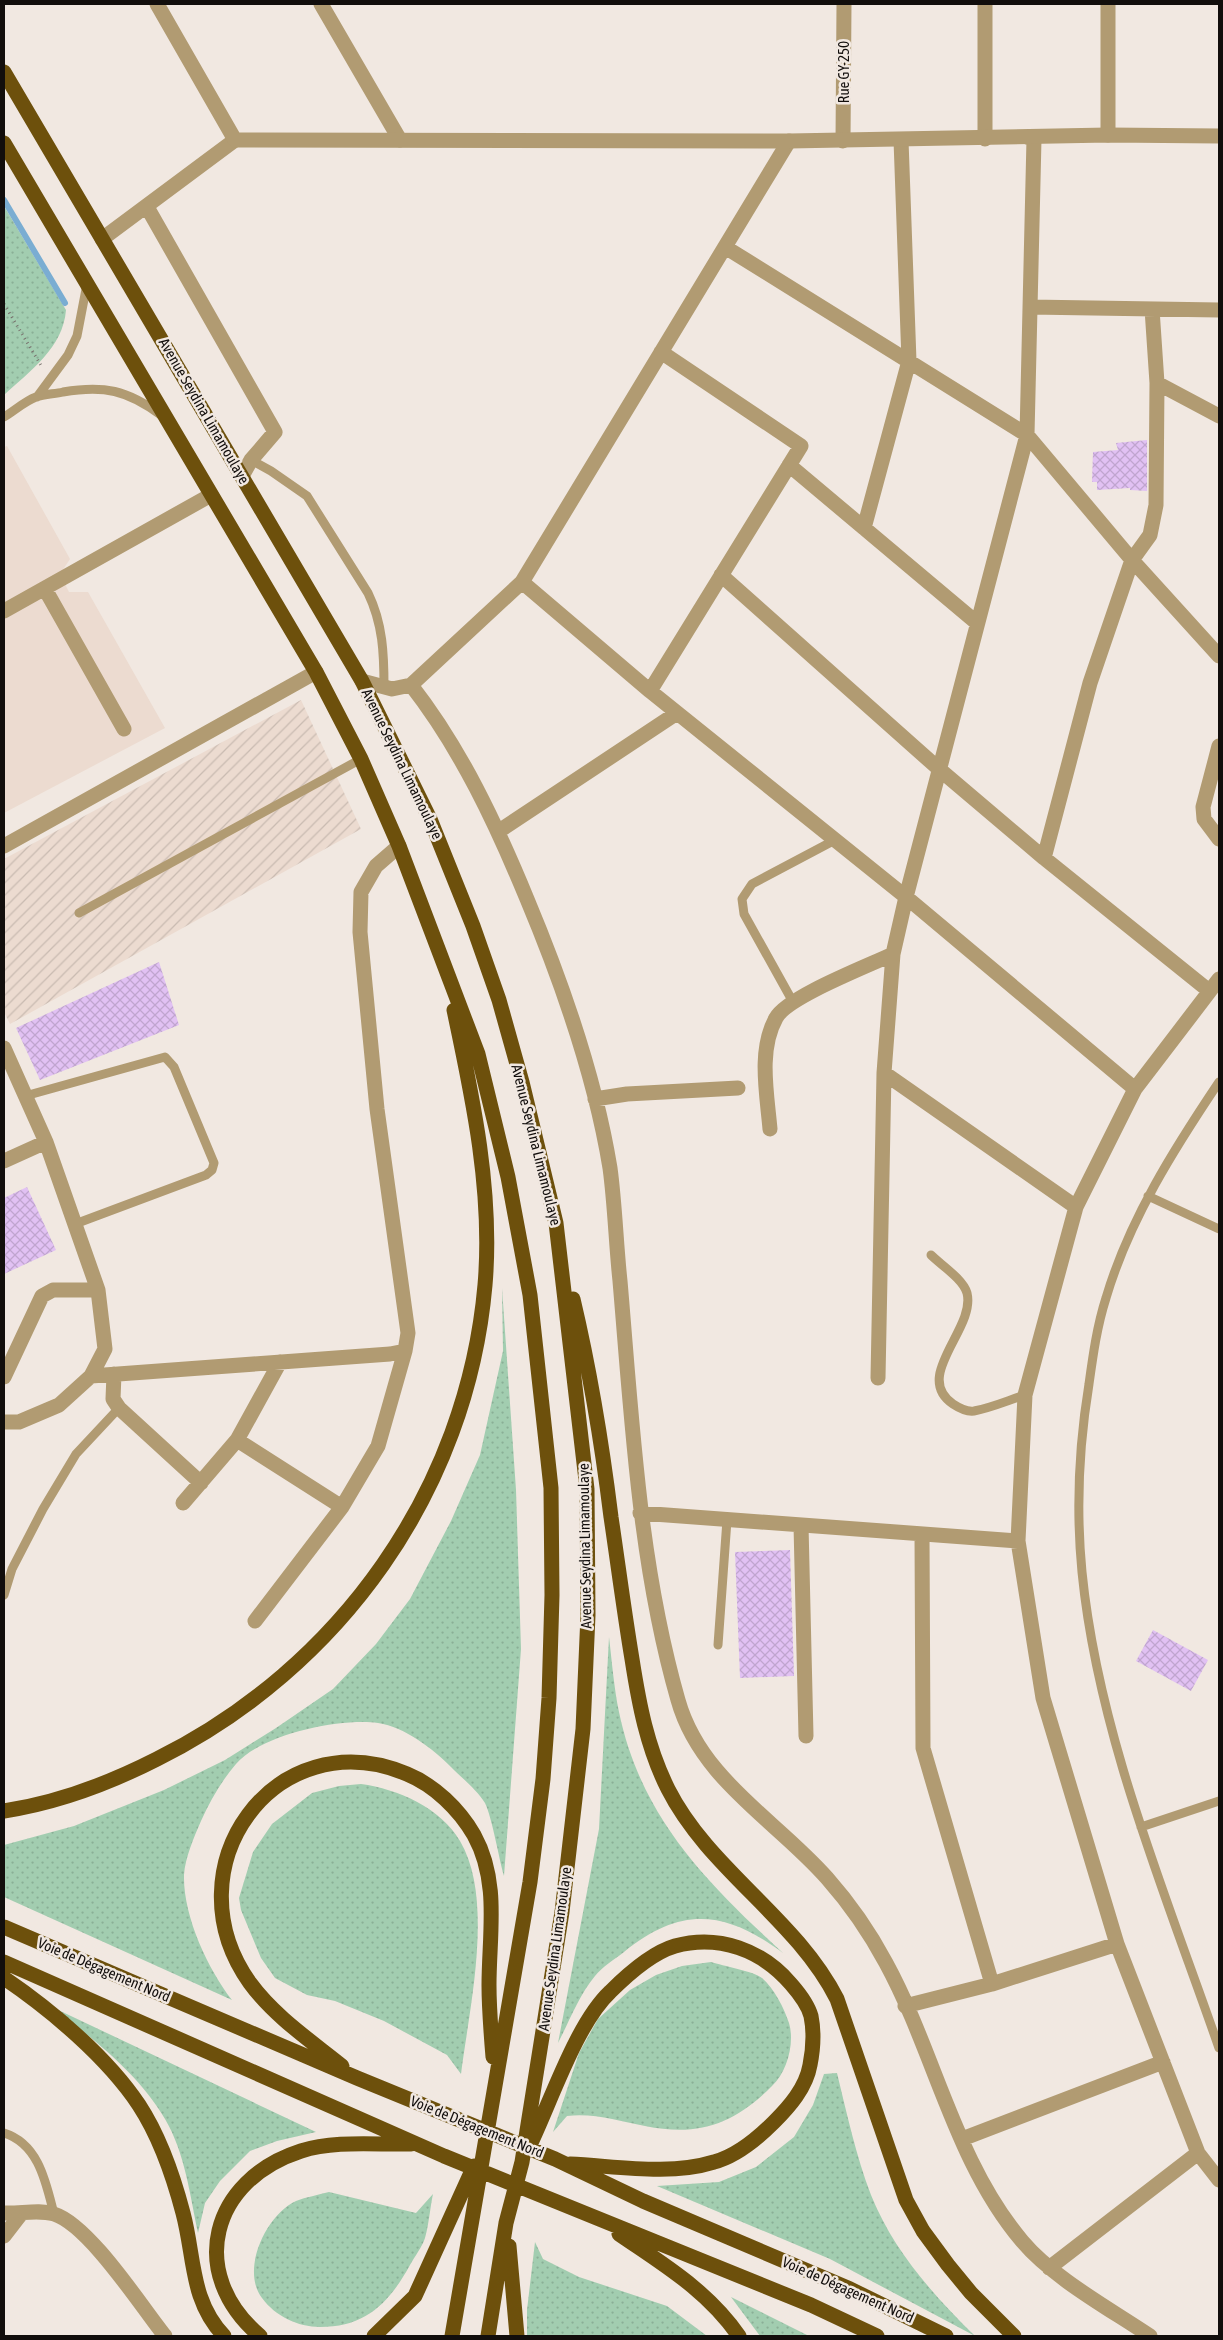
<svg xmlns="http://www.w3.org/2000/svg" width="1223" height="2340" font-family="'Asap Condensed',sans-serif">
<style>
.built{fill:#ecdbd0}
.industrial{fill:url(#industrial-furrows)}
.grass{fill:url(#grass-dots)}
.lines{fill:none;stroke-linecap:round;stroke-linejoin:round}
.stream{stroke:#7aadd2;stroke-width:6}
.building{fill:url(#building-cross-hatch)}
.path{stroke:#77706c;stroke-width:3;stroke-dasharray:1 4;stroke-linecap:butt}
.service{stroke:#b19b72;stroke-width:9}
.minor{stroke:#b19b72;stroke-width:15}
.tertiary{stroke:#b19b72;stroke-width:15}
.trunk{stroke:#6d500c;stroke-width:15}
.labels{text-anchor:middle;stroke-width:5;stroke-linejoin:round;paint-order:stroke}
.street-label{font-size:15px;fill:#120e0c;stroke:#f1e8e1}
</style>
<defs>
<pattern id="industrial-furrows" width="10" height="10" patternUnits="userSpaceOnUse" patternTransform="scale(1.25)"><rect width="10" height="10" fill="#ecdbd0"/><path d="M-1 1l2-2M0 10L10 0M9 11l2-2" fill="none" stroke="#c9bbb1"/></pattern>
<pattern id="grass-dots" width="8" height="8" patternUnits="userSpaceOnUse" patternTransform="scale(1.25)"><rect width="8" height="8" fill="#a2cdb0"/><path d="M2 2h.1M6 6h.1" fill="none" stroke="#8aaf96" stroke-width="1.8" stroke-linecap="round"/></pattern>
<pattern id="building-cross-hatch" width="8" height="8" patternUnits="userSpaceOnUse" patternTransform="scale(1.25)"><rect width="8" height="8" fill="#e1c1f3"/><path d="M0 0l8 8M0 8l8-8" fill="none" stroke="#c0a5cf"/></pattern>
</defs>
<rect width="100%" height="100%" fill="#f1e8e1"/>
<path class="built" d="M 7,446 L 70,559 L 60,574 L 69,592 L 88,592 L 165,728 L 4,813 L 4,447 Z"/>
<path class="industrial" d="M 301,700 L 361,829 L 10,1024 L 4,1012 L 4,859 Z"/>
<path class="grass" d="M 4,206 L 66,310 C 63,348 30,371 4,395 Z
M 502,1288 L 516,1490 L 521,1649 L 504,1876 C 499,1859 492,1817 485,1803 C 477,1790 462,1778 451,1767 C 433,1749 405,1727 378,1723 C 340,1718 262,1734 236,1764 C 222,1780 210,1801 201,1821 C 194,1837 185,1858 184,1875 C 183,1916 208,1969 232,2000 L 4,1897 L 4,1845 L 74,1826 L 164,1790 L 225,1760 L 276,1728 L 333,1689 L 376,1644 L 410,1599 L 451,1521 L 480,1455 L 503,1351 Z
M 609,1637 C 612,1662 614,1688 619,1712 C 641,1818 707,1883 783,1953 C 726,1911 682,1905 624,1952 C 615,1959 602,1967 595,1976 C 579,1995 569,2022 558,2043 L 599,1829 Z
M 361,1784 C 398,1789 441,1808 460,1841 C 495,1900 469,2009 461,2074 L 447,2055 L 384,2021 L 335,2001 L 307,1995 L 275,1978 L 261,1958 L 241,1910 L 239,1898 L 253,1852 L 272,1824 L 312,1793 L 339,1786 Z
M 711,1962 C 723,1966 753,1971 762,1978 C 774,1988 784,2008 789,2023 C 795,2043 787,2072 772,2086 C 734,2124 699,2137 645,2126 C 618,2121 595,2113 567,2116 L 553,2132 L 579,2053 L 598,2019 L 630,1990 L 656,1975 L 682,1966 Z
M 54,2008 L 316,2132 L 277,2141 L 250,2151 L 220,2181 L 205,2203 L 198,2233 C 190,2195 185,2153 165,2119 C 138,2073 95,2041 54,2008 Z
M 837,2073 C 847,2114 856,2156 871,2195 C 893,2250 933,2295 975,2336 L 830,2259 L 657,2186 L 719,2182 L 756,2167 L 794,2137 L 813,2105 L 824,2074 Z
M 329,2192 L 416,2213 L 433,2194 C 430,2208 429,2224 425,2238 C 422,2247 415,2256 410,2265 C 389,2303 366,2327 320,2327 C 298,2327 275,2316 262,2298 C 240,2269 267,2214 296,2201 C 306,2197 318,2195 329,2192 Z
M 535,2242 L 543,2259 L 579,2277 L 667,2306 L 707,2336 L 527,2336 L 527,2310 Z
M 731,2297 L 809,2336 L 760,2336 Z"/>
<g class="lines">
<path class="stream" d="M 4,200 L 65,303"/>
</g>
<path class="building" d="M 1147,440 L 1147,491 L 1130,490 L 1130,488 L 1097,490 L 1097,482 L 1092,482 L 1093,452 L 1118,450 L 1116,443 Z
M 159,962 L 179,1025 L 40,1080 L 16,1028 Z
M 27,1187 L 56,1250 L 4,1274 L 4,1198 Z
M 790,1550 L 794,1676 L 740,1678 L 735,1552 Z
M 1153,1630 L 1208,1660 L 1191,1691 L 1136,1661 Z"/>
<g class="lines">
<path class="path" d="M 4,304 L 42,367"/>
<path class="service" d="M 37,397 L 68,355 L 77,336 L 87,284
M 4,417 C 14,411 25,401 36,397 C 44,394 55,394 63,392 C 104,385 127,390 161,415
M 251,460 L 271,471 L 307,496 L 368,593 C 383,624 384,654 384,687
M 79,913 L 361,759
M 793,1002 L 744,914 L 742,899 L 752,884 L 835,840
M 1219,1082 C 1174,1149 1129,1220 1106,1298 C 1097,1326 1093,1355 1089,1384 C 1079,1445 1076,1510 1082,1572 C 1098,1734 1166,1895 1219,2048
M 25,1096 L 165,1057 L 174,1067 L 214,1163 L 212,1170 L 206,1175 L 75,1224
M 1148,1196 L 1219,1229
M 931,1255 C 941,1265 963,1279 967,1293 C 976,1329 912,1376 953,1404 C 959,1408 966,1412 974,1411 C 991,1408 1009,1400 1025,1395
M 4,1595 L 12,1569 L 43,1509 L 76,1454 L 119,1408
M 718,1645 L 727,1520
M 1141,1827 L 1219,1801
M 4,2133 C 39,2144 46,2183 54,2214"/>
<path class="minor" d="M 321,4 L 400,140
M 1108,135 L 1108,4
M 985,139 L 985,4
M 843,141 L 844,4
M 147,207 L 275,432 L 251,460 L 242,476
M 102,239 L 235,140
M 725,247 L 1027,435 L 1132,560 L 1219,656
M 1030,307 L 1219,310
M 1157,383 L 1219,416
M 789,465 L 977,623
M 864,528 L 909,361 L 901,140
M 721,575 L 939,769 L 1044,858 L 1208,990
M 522,582 L 650,691 L 906,897 L 1135,1089
M 45,589 L 124,729
M 4,611 L 211,495
M 362,681 L 392,689 L 411,685 L 522,582 L 789,141
M 411,685 C 461,749 496,824 527,899 C 563,985 595,1076 610,1168 C 615,1205 616,1244 620,1281 C 632,1421 639,1564 678,1700 C 700,1779 776,1820 827,1878 C 850,1904 870,1933 886,1963 C 935,2053 955,2162 1022,2241 C 1053,2278 1110,2309 1150,2336
M 650,691 L 801,446 L 661,352
M 1219,746 L 1203,807 L 1204,819 L 1219,839
M 499,831 L 677,713
M 4,846 L 316,672
M 1044,858 L 1090,683 L 1132,560 L 1150,535 L 1156,505 L 1157,383 L 1152,309
M 1219,979 L 1135,1089 L 1076,1207 L 1025,1395 L 1018,1541 L 1043,1698 L 1117,1944 L 1198,2153 L 1219,2180
M 4,1048 L 46,1142 L 98,1290 L 105,1349 L 91,1376 L 59,1405 L 19,1422 L 4,1422
M 884,1073 L 1076,1207
M 595,1099 L 627,1094 L 738,1088
M 770,1129 C 767,1094 758,1050 776,1018 C 787,997 868,966 893,954
M 4,1161 L 46,1142
M 114,1374 L 113,1399 L 119,1408 L 201,1483
M 91,1376 L 390,1354 L 405,1351 L 408,1333 L 377,1109 L 360,932 L 361,892 L 376,866 L 399,846
M 4,1377 L 42,1296 L 53,1290 L 98,1290
M 878,1378 L 884,1073 L 893,954 L 906,897 L 1027,435 L 1034,139 L 1029,138
M 237,1440 L 342,1507
M 183,1503 L 237,1440 L 280,1362
M 640,1513 L 1018,1541
M 801,1525 L 806,1736
M 922,1534 L 923,1748 L 992,1984
M 255,1621 L 342,1507 L 378,1446 L 405,1351
M 905,2006 L 992,1984 L 1117,1944
M 962,2139 L 1163,2062
M 4,2213 C 20,2214 39,2209 54,2214 C 89,2225 141,2306 165,2336
M 4,2236 L 21,2214
M 1049,2268 L 1198,2153"/>
<path class="tertiary" d="M 157,4 L 235,140 L 789,141 L 1108,135 L 1219,136"/>
<path class="trunk" d="M 4,72 L 362,681 L 430,819 L 473,926 L 499,1000 L 522,1082 L 556,1223 L 587,1489 L 588,1615 L 583,1729 L 562,1912 L 522,2162 L 506,2223 L 488,2336
M 4,143 L 316,672 L 361,759 L 399,846 L 478,1054 L 508,1177 L 530,1295 L 551,1488 L 552,1595 L 549,1698 L 543,1779 L 530,1882 L 452,2336
M 573,1299 C 590,1371 602,1444 611,1517 C 618,1564 624,1611 632,1659 C 639,1704 647,1747 668,1789 C 709,1870 796,1918 837,1999 L 906,2200 L 923,2231 L 948,2265 L 971,2293 L 1014,2336
M 4,1811 C 56,1803 110,1783 157,1759 C 340,1668 467,1490 485,1285 C 493,1193 473,1099 454,1010
M 4,1927 L 357,2078 L 555,2159 L 643,2201 L 850,2289 L 946,2336
M 4,1962 L 444,2156 L 811,2305 L 877,2336
M 4,1978 C 51,2010 107,2057 139,2105 C 160,2137 173,2175 183,2213 C 195,2258 190,2300 224,2336
M 342,2066 C 311,2041 274,2016 250,1983 C 168,1868 275,1719 407,1774 C 434,1785 459,1809 474,1835 C 500,1882 489,1934 489,1985 C 489,2009 491,2033 493,2057
M 529,2147 C 550,2104 576,2024 610,1992 C 627,1975 651,1953 675,1946 C 719,1934 762,1950 791,1984 C 798,1992 808,2005 811,2016 C 814,2031 813,2050 810,2065 C 806,2088 789,2107 774,2122 C 757,2139 737,2156 714,2162 C 669,2176 616,2166 570,2164
M 619,2234 C 664,2265 707,2290 739,2336
M 509,2246 L 517,2336
M 260,2336 C 186,2273 211,2180 301,2151 C 335,2140 376,2145 411,2144
M 374,2336 L 415,2296 L 474,2166"/>
</g>
<g class="labels">
<g class="street-label">
<text transform="translate(844 72) rotate(-90)" y="5">Rue GY-250</text>
<text transform="translate(204 411) rotate(60)" y="5">Avenue Seydina Limamoulaye</text>
<text transform="translate(402 764) rotate(64)" y="5">Avenue Seydina Limamoulaye</text>
<text transform="translate(536 1145) rotate(76)" y="5">Avenue Seydina Limamoulaye</text>
<text transform="translate(585 1546) rotate(-91)" y="5">Avenue Seydina Limamoulaye</text>
<text transform="translate(555 1949) rotate(-82)" y="5">Avenue Seydina Limamoulaye</text>
<text transform="translate(104 1970) rotate(23)" y="5">Voie de Dégagement Nord</text>
<text transform="translate(477 2127) rotate(22)" y="5">Voie de Dégagement Nord</text>
<text transform="translate(848 2290) rotate(24)" y="5">Voie de Dégagement Nord</text>
</g>
</g>
<rect width="1223" height="2340" fill="none" stroke="#120e0c" stroke-width="10"/>
</svg>
